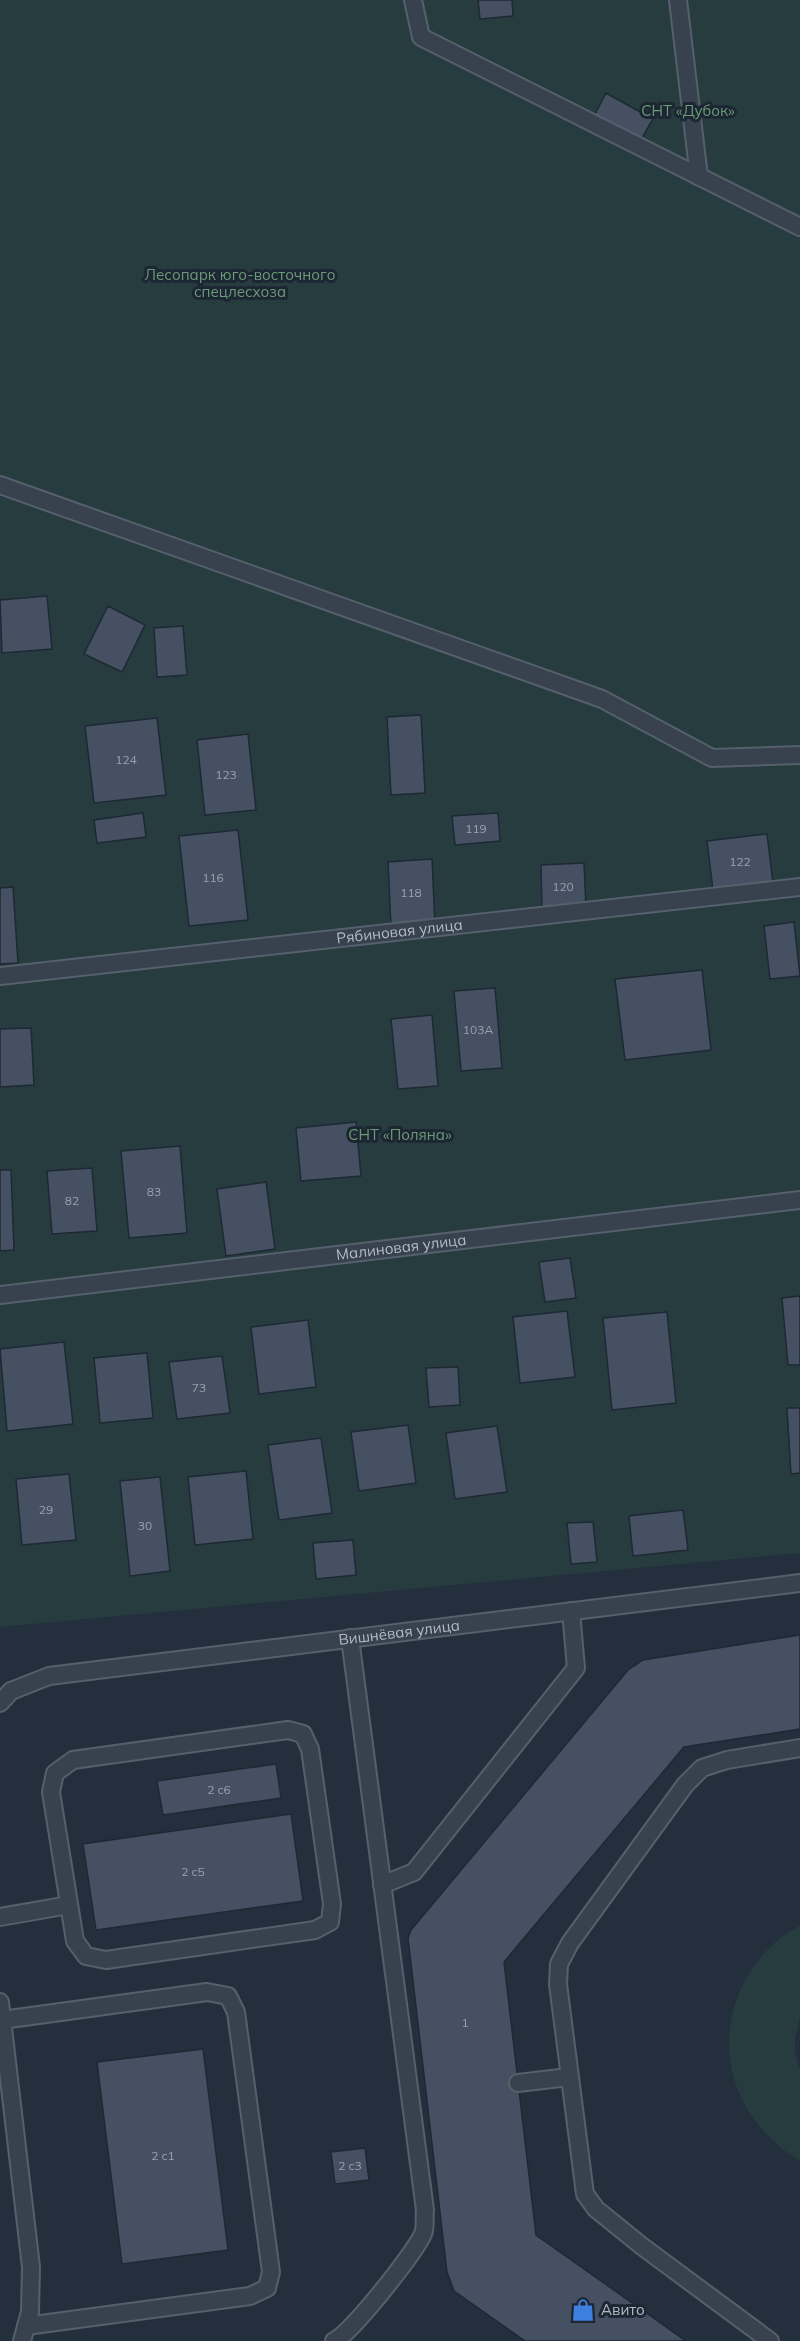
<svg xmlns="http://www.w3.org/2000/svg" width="800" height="2341" font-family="Mulish,sans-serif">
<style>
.green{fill:#263c3f}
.building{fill:#455162;stroke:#1f2835;stroke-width:1.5}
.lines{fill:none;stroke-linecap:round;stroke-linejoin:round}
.lane-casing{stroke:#565f6c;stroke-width:20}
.lane{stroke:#38414e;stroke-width:16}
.labels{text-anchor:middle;stroke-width:6;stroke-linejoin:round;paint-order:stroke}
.number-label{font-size:12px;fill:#98a1af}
.park-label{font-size:15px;fill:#6b9a76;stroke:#1d2633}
.street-label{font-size:15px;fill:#b4bcc9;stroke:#1d2633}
.poi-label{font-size:15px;fill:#b4bcc9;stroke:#1d2633;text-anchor:start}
</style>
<rect width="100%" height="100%" fill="#242f3e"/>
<path class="green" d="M 0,0 L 800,0 L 800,1553 L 0,1627 Z
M 800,1926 L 800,2017 L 795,2039 L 795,2053 L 800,2069 L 800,2161 C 733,2121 707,2041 750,1972 C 762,1953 779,1936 800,1926 Z"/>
<path class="building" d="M 478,0 L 512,0 L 513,16 L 480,19 Z
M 606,93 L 653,119 L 639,143 L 593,118 Z
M 47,596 L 52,649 L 2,653 L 0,600 Z
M 108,606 L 145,625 L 122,672 L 84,654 Z
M 183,626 L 187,675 L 157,677 L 154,628 Z
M 421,715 L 425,793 L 391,795 L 387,717 Z
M 157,718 L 166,795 L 94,803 L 85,726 Z
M 248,734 L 256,810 L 205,815 L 197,740 Z
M 143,813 L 146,837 L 97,843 L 94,820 Z
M 498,813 L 500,841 L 455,845 L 452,816 Z
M 238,830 L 248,920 L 189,926 L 179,836 Z
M 767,834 L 773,883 L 713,890 L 707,841 Z
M 432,859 L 435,925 L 391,927 L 388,862 Z
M 584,863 L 586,908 L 542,910 L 541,865 Z
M 13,887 L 18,963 L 0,964 L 0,888 Z
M 794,922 L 800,976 L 770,979 L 764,926 Z
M 702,970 L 711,1050 L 625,1060 L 615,979 Z
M 495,988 L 502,1068 L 461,1071 L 454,991 Z
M 432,1015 L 438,1086 L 398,1089 L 391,1019 Z
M 31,1028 L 34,1085 L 0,1087 L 0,1029 Z
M 356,1122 L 361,1176 L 301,1181 L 296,1128 Z
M 180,1146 L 187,1233 L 129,1238 L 121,1151 Z
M 92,1168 L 97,1231 L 52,1234 L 47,1171 Z
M 0,1170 L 11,1170 L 14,1250 L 0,1251 Z
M 266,1182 L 275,1249 L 226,1256 L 217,1189 Z
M 570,1258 L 576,1298 L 545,1302 L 539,1262 Z
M 800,1296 L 800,1365 L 788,1365 L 782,1298 Z
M 567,1311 L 575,1377 L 520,1383 L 513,1317 Z
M 667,1312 L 676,1403 L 612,1410 L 603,1318 Z
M 308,1320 L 316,1387 L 259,1394 L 251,1327 Z
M 64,1342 L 73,1424 L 7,1431 L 0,1349 Z
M 147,1353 L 153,1418 L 100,1423 L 94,1358 Z
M 222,1356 L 230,1413 L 177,1419 L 169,1362 Z
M 458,1367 L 460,1405 L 429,1407 L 426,1368 Z
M 787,1408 L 800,1408 L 800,1473 L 791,1474 Z
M 408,1425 L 416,1483 L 359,1491 L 351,1432 Z
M 497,1426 L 507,1492 L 455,1499 L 446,1433 Z
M 321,1438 L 332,1513 L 279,1520 L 268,1445 Z
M 246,1471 L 253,1539 L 195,1545 L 188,1477 Z
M 69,1474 L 76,1540 L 22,1545 L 16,1479 Z
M 160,1477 L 170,1571 L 130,1576 L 120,1481 Z
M 683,1510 L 688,1550 L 633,1556 L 629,1516 Z
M 593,1522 L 597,1562 L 571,1564 L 567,1523 Z
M 353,1540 L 356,1575 L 316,1579 L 313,1543 Z
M 800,1635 L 800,1729 L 684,1747 L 504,1962 L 536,2235 L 686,2341 L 525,2341 L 454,2291 L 447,2272 L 408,1938 L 411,1930 L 628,1670 L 643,1660 Z
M 276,1764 L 281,1798 L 163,1815 L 157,1781 Z
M 291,1814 L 303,1901 L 96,1930 L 83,1844 Z
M 203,2049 L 228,2250 L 122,2264 L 97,2062 Z
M 365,2148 L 369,2180 L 335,2184 L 331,2152 Z"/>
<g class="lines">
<g class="lane-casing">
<g id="lane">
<path d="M 413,0 L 421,37 L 800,227"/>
<path d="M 678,0 L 699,177"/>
<path d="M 0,485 L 602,699 L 712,758 L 800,755"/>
<path id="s1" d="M 0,976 L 800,887"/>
<path id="s2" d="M 0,1295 L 800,1200"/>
<path id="s3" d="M 0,1703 L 11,1691 L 49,1676 L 800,1583"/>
<path d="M 288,1730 L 303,1734 L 310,1749 L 332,1904 L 330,1922 L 315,1930 L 106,1960 L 86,1956 L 75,1941 L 51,1792 L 55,1773 L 73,1760 Z"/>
<path d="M 382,1885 L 414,1872 L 576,1668 L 571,1611"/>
<path d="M 0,1917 L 69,1905"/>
<path d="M 0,2002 L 31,2267 L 30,2312 L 22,2341"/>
<path d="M 2,2020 L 207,1992 L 228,1996 L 236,2012 L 271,2272 L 267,2288 L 250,2296 L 26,2326"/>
<path d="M 518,2083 L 569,2077"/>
<path d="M 334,2341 C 351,2334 415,2252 423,2234 C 426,2227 424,2218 425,2210 L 350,1638"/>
<path d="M 770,2341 L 643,2247 L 596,2209 L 585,2194 L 558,1984 L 559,1964 L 570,1943 L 685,1785 L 702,1768 L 727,1760 L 800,1748"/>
</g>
</g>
<use href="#lane" class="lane"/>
</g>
<defs>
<g id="shop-bare" transform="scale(1.8)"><path d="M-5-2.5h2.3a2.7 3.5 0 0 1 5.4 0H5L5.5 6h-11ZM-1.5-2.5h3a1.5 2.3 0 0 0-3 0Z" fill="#3f7fe0" stroke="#1d2633" stroke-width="2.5" paint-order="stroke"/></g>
</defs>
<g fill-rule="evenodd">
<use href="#shop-bare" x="583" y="2310"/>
</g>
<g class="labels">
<g class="number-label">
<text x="126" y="764">124</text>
<text x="226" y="779">123</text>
<text x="476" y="833">119</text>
<text x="740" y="866">122</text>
<text x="213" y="882">116</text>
<text x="563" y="891">120</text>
<text x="411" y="897">118</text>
<text x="478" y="1034">103А</text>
<text x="154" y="1196">83</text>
<text x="72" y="1205">82</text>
<text x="199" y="1392">73</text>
<text x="46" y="1514">29</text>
<text x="145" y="1530">30</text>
<text x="219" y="1794">2 с6</text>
<text x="193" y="1876">2 с5</text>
<text x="465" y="2027">1</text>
<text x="163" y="2160">2 с1</text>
<text x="350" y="2170">2 с3</text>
</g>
<g class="park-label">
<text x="688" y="116">СНТ «Дубок»</text>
<text x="240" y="280">Лесопарк юго-восточного<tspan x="240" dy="17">спецлесхоза</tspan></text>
<text x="400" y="1140">СНТ «Поляна»</text>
</g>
<g class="street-label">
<text dy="5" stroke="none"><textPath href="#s1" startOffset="402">Рябиновая улица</textPath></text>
<text dy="5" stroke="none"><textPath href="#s2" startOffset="404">Малиновая улица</textPath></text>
<text dy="5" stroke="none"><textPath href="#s3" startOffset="410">Вишнёвая улица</textPath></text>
</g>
<g class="poi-label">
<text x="601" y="2315">Авито</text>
</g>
</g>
</svg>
